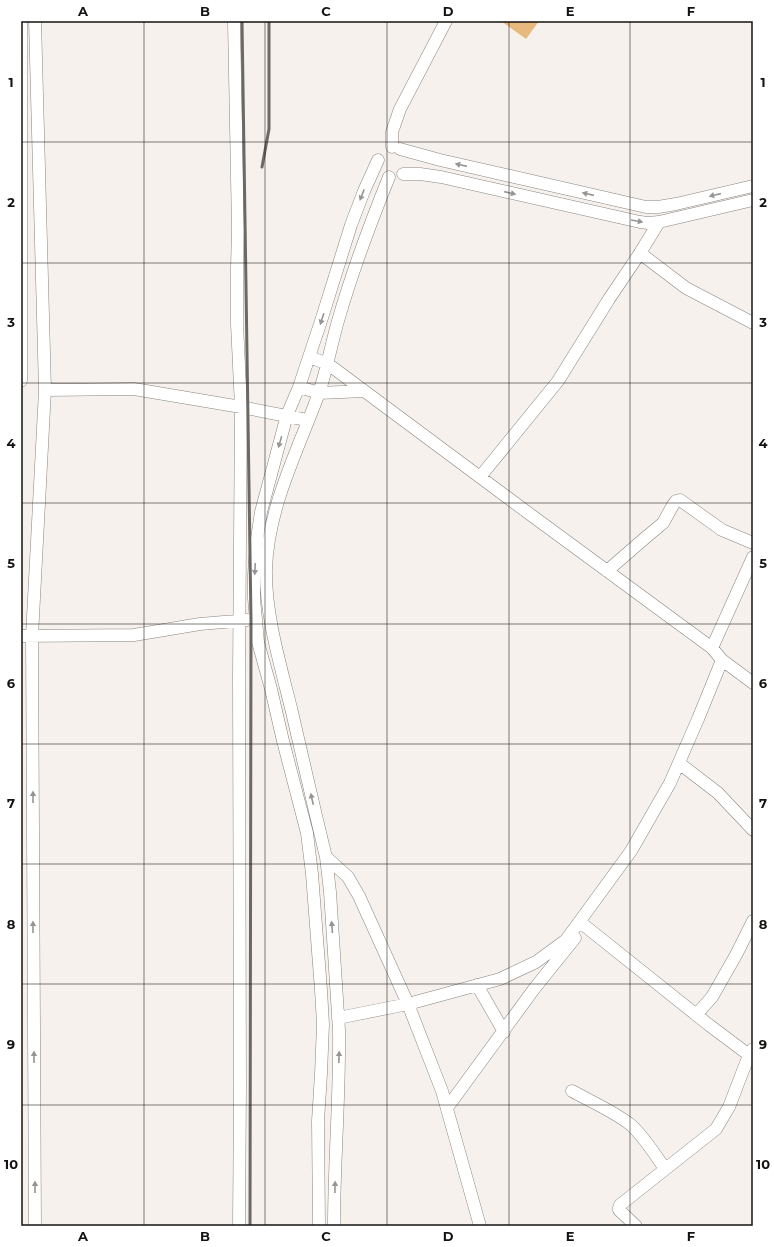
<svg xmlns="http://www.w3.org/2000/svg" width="774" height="1247" font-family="Montserrat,sans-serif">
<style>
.green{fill:#e7b97d}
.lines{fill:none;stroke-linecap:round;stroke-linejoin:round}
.minor-casing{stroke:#898580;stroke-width:13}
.minor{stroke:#fff;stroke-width:12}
.rail{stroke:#6c6965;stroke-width:3}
.oneway{fill:#969594}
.grid{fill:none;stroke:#151311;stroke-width:1;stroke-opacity:0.55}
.neatline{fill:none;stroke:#151311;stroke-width:1.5}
.grid-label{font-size:13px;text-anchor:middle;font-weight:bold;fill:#151311}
</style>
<rect width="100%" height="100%" fill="#f6f1ec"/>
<path class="green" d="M 501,21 L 539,21 L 526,39 Z"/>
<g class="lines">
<g class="minor-casing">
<path id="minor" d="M 35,21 L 45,390 L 32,636 L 35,1226
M 234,21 L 238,229 L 237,268 L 237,324 L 241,407 L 239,676 L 240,1087 L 239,1226
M 392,147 L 392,132 L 400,109 L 446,21
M 400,149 L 440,160 L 646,207 L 658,207 L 676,204 L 753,186
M 403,174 L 420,174 L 441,177 L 640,222 L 648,223 L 659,222 L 753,200
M 640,253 L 686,288 L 753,323
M 309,357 L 328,364 L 531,515 L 712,648 L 722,660 L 753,683
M 21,381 L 21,21
M 299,387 L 319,393 L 364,391
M 45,390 L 134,389 L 241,407 L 307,420
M 480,477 L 558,381 L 609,299 L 640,253 L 659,222
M 607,571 L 645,538 L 663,523 L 673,505 L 676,501 L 680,500 L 722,530 L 753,543
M 21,636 L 134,635 L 200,624 L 247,620
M 712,648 L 753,557
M 679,763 L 718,793 L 753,830
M 326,857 L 348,877 L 359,896 L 408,1004 L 442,1091 L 480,1226
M 580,922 L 709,1025 L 753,1058
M 477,985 L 504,1032
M 696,1015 L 712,997 L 736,955 L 753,921
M 338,1018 L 408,1004 L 500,979 L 536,962 L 566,940 L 631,851 L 670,783 L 698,719 L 722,660
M 572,1091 C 590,1101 615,1112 631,1125 C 644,1137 655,1154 665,1169
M 447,1108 L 534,989 L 575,938
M 319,1226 L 318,1121 L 321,1074 L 323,1024 L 321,990 L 312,874 L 307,833 L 283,741 L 271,689 L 258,642 L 254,598 L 254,575 L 256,545 L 261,512 L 287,415 L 299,387 L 321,321 L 351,225 L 364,191 L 378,160
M 334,1226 C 334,1161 340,1095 339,1030 L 330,892 L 326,857 C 314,808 303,760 292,712 C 281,667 265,615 266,569 C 268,507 298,450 319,393 C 327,369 331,345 338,321 C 352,272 370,224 389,177
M 636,1226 L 619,1210 L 619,1208 L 620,1205 L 716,1129 L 729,1107 L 749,1055 L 753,1049"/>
</g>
<use href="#minor" class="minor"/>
<path class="rail" d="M 242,21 L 251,620 L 250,1226
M 262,167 L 269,129 L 269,21"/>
</g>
<defs><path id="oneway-solid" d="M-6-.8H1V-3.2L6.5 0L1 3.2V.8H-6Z"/></defs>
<g class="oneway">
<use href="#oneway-solid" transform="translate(461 165) rotate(-167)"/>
<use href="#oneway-solid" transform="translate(510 193) rotate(13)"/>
<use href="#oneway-solid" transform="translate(588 194) rotate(-167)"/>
<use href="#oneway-solid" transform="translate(362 195) rotate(111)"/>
<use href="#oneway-solid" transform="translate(715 195) rotate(167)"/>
<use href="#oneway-solid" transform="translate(637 221) rotate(10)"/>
<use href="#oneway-solid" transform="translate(322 319) rotate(108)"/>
<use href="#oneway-solid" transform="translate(280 442) rotate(106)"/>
<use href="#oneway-solid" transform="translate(255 569) rotate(93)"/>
<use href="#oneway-solid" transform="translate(33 797) rotate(-90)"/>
<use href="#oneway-solid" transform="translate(312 799) rotate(-103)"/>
<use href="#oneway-solid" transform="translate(33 927) rotate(-90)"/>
<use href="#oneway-solid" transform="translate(332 927) rotate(-94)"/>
<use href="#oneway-solid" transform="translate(34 1057) rotate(-90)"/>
<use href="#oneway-solid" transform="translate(339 1057) rotate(-88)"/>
<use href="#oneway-solid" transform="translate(35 1187) rotate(-90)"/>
<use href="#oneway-solid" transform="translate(335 1187) rotate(-89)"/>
</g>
<path class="grid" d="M 144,21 L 144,1226M 265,21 L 265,1226M 387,21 L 387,1226M 509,21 L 509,1226M 630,21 L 630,1226M 21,142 L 753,142M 21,263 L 753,263M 21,383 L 753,383M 21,503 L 753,503M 21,624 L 753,624M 21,744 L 753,744M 21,864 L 753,864M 21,984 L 753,984M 21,1105 L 753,1105"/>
<rect width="774" height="1247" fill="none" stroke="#ffffff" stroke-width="44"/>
<rect x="22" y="22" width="730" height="1203" class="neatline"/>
<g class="grid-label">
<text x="83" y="16">A</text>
<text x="205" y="16">B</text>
<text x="326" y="16">C</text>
<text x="448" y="16">D</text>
<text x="570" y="16">E</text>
<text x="691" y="16">F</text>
<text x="11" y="87">1</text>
<text x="763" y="87">1</text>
<text x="11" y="207">2</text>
<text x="763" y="207">2</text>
<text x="11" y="327">3</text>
<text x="763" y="327">3</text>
<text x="11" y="448">4</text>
<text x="763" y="448">4</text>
<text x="11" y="568">5</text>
<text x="763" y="568">5</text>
<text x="11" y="688">6</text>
<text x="763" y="688">6</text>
<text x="11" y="808">7</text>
<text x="763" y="808">7</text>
<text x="11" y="929">8</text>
<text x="763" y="929">8</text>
<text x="11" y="1049">9</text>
<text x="763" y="1049">9</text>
<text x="11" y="1169">10</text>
<text x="763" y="1169">10</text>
<text x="83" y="1241">A</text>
<text x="205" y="1241">B</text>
<text x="326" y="1241">C</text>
<text x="448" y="1241">D</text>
<text x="570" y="1241">E</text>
<text x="691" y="1241">F</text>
</g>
</svg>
